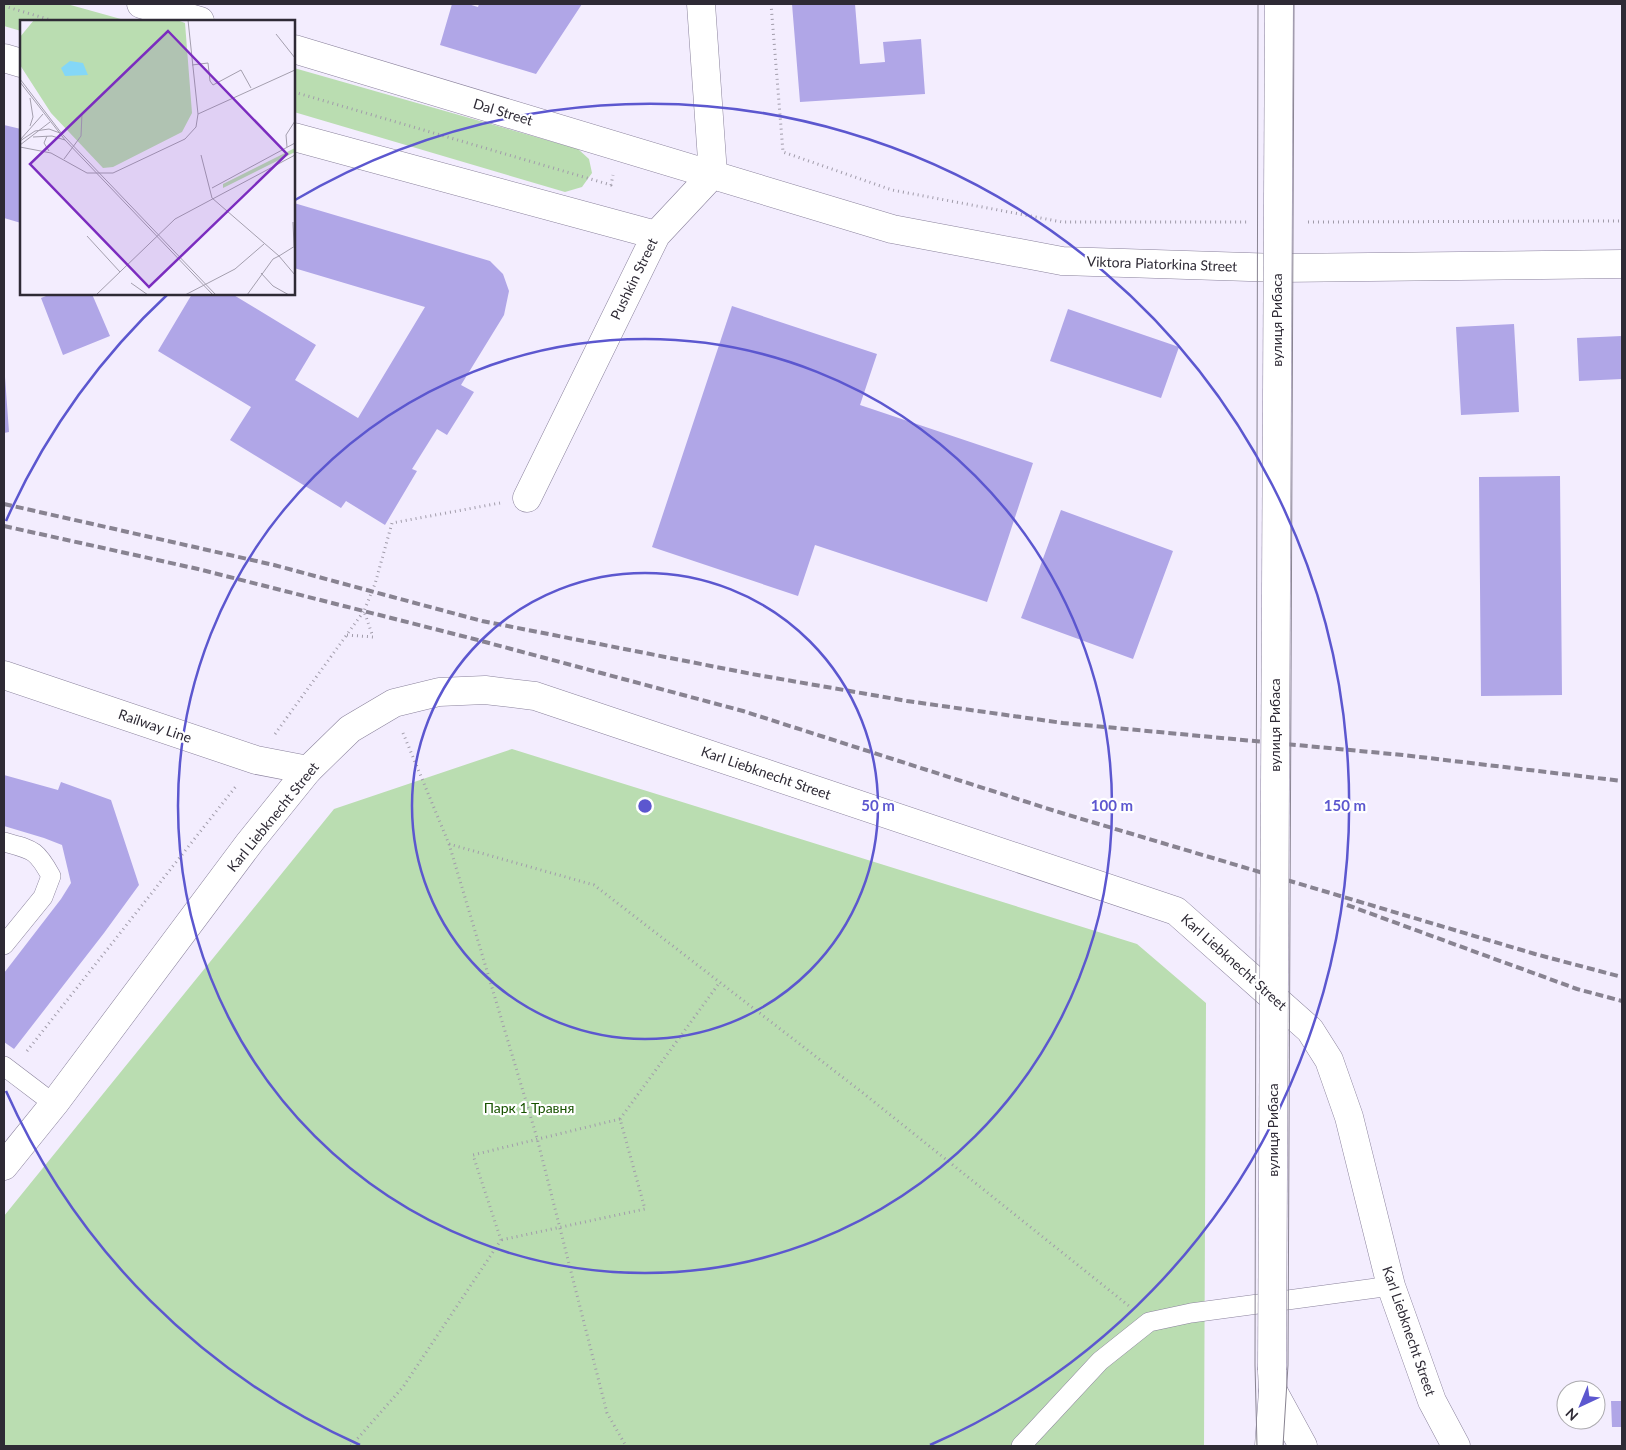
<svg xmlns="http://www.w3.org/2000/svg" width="1626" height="1450" font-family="Lato,sans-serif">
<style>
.green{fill:#baddb1}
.building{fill:#b0a6e7}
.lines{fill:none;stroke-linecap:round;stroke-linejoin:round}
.service-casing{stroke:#8a829c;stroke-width:20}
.minor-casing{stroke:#8a829c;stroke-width:29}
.tertiary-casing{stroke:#8a829c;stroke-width:29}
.secondary-casing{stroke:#8a829c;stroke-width:29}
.path{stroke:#a19caa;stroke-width:3;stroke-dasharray:1 4;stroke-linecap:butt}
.service{stroke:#fff;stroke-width:19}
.minor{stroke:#fff;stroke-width:28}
.tertiary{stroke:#fff;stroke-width:28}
.secondary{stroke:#fff;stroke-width:28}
.tram{stroke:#888391;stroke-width:1}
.rail{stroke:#888391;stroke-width:4;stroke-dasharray:8 4;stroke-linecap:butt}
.secondary-bridge-casing{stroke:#8a829c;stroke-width:29;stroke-linecap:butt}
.secondary-bridge{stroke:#fff;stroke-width:28}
.ring{fill:none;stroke:#5c57cf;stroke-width:2.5}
.labels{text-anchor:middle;stroke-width:4.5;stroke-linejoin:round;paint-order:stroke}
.street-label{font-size:14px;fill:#2e2a35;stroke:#fff}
.park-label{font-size:14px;fill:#185200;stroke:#fff}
.inset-road{fill:none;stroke:#a49fae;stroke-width:1}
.view{fill:#7b2cbf;fill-opacity:0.15;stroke:#7b2cbf;stroke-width:2.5}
.inset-edge{fill:none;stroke:#2e2a35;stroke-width:2.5}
.centre{fill:#5c57cf;stroke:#fff;stroke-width:2.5}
.ring-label{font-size:15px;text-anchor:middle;font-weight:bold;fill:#5c57cf;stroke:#fff;stroke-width:4.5;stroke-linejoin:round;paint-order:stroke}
</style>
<rect width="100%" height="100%" fill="#f3edfe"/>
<path class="green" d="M 4,4 L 67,4 L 128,21 L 21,21 L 21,31 L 4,26 Z
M 294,68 L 578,149 L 589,159 L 592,173 L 582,187 L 565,192 L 294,112 Z
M 512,749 L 1137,944 L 1206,1003 L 1204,1446 L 4,1446 L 4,1216 L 334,809 Z"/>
<path class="building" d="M 452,4 L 468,4 L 478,7 L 479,4 L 582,4 L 536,74 L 440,45 Z
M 792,4 L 855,4 L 860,64 L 885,62 L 883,42 L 921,39 L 925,94 L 800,102 Z
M 4,125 L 21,129 L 21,223 L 4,218 Z
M 294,203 L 490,261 L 503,274 L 509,291 L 504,315 L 461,385 L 474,392 L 447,435 L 437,429 L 412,469 L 417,471 L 385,525 L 346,501 L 341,508 L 230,440 L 251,407 L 158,351 L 192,294 L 232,294 L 316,345 L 295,380 L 358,418 L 425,307 L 294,268 Z
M 51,294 L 92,294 L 110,336 L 63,355 L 41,298 Z
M 732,306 L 877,354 L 860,405 L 1033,463 L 987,602 L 815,545 L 798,596 L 652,547 Z
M 1068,309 L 1179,347 L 1161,398 L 1050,361 Z
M 1514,324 L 1519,412 L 1461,415 L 1456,327 Z
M 1622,336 L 1622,379 L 1579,381 L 1577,338 Z
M 4,377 L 5,377 L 9,432 L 4,433 Z
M 1560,476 L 1562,695 L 1481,696 L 1479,477 Z
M 1061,510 L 1173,551 L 1133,659 L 1021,618 Z
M 4,775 L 58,790 L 61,782 L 111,800 L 139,885 L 104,933 L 14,1049 L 4,1042 L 4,973 L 61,899 L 71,883 L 62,845 L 44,838 L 4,826 Z
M 1611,1401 L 1622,1401 L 1622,1427 L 1612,1427 Z"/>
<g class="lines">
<g class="service-casing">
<path id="service" d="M 4,842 C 33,850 36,849 51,876 L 43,897 L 4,945
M 4,1066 L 54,1104
M 1021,1446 L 1100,1361 L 1149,1322 L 1191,1313 L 1391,1286"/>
</g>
<g class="minor-casing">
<path id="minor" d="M 141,4 L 200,21
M 294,49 L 892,229 L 1062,261 L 1281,268 L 1622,264
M 4,58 L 21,63
M 294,137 L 656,235
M 527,498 L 656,235 L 713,174 L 701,4
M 4,675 L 256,760 L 308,770"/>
</g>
<g class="tertiary-casing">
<path id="tertiary" d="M 4,1166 L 54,1104 L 250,842 L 308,770 L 350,729 L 394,703 L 439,692 L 485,690 L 535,696 L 1176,911 L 1310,1030 L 1329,1060 L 1349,1117 L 1391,1286 L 1432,1401 L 1456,1446
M 1273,1391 L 1303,1446"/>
</g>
<g class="secondary-casing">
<path id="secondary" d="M 1269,1446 L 1273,1391 L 1272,1370"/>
</g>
<path class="path" d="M 771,4 L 783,152 L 892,190 L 1062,222 L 1249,222
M 4,6 L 54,21
M 294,92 L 611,185 L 613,175
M 1308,222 L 1622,221
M 347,635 L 373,637 L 364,611 L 375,584 L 392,523 L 500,503
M 403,733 L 449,844 L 537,1138 L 607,1413 L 626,1446
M 275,734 L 364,611
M 449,844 L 594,885 L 863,1093 L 1129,1306
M 27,1051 L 237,785
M 620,1119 L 720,982
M 351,1446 L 403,1387 L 501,1240 L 473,1155 L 620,1119 L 645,1209 L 501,1240"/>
<use href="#service" class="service"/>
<use href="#minor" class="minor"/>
<use href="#tertiary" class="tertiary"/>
<use href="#secondary" class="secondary"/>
<path class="tram" d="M 1257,1446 L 1255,1365 L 1258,4
M 1283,1446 L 1288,1365 L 1294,4"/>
<path class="rail" d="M 4,504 L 274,565 L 482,621 L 752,674 L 907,701 L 1063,723 L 1403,755 L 1622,781
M 4,526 L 198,569 L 474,639 L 743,711 L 1055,811 L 1535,954 L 1622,977
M 1347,905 L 1577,989 L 1622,1001"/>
<g class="secondary-bridge-casing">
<path id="secondary-bridge" d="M 1272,1370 L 1279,4"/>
</g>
<use href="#secondary-bridge" class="secondary-bridge"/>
</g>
<g class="ring">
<circle cx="645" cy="806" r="233"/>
<circle cx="645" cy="806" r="467"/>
<path d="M360 1445A700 700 0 0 1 6 1091M6 521A700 700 0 0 1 168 294M295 200A700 700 0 1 1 930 1445"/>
</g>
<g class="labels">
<g class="street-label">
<text transform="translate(503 112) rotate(17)" y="5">Dal Street</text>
<text transform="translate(1162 264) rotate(2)" y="5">Viktora Piatorkina Street</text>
<text transform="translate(634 279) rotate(-64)" y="5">Pushkin Street</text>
<text transform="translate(1277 320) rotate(-90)" y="5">вулиця Рибаса</text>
<text transform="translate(1275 725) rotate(-90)" y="5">вулиця Рибаса</text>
<text transform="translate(155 726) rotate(19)" y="5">Railway Line</text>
<text transform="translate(766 773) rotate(19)" y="5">Karl Liebknecht Street</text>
<text transform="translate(273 817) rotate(-51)" y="5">Karl Liebknecht Street</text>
<text transform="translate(1234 962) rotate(42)" y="5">Karl Liebknecht Street</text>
<text transform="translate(1273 1130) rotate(-90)" y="5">вулиця Рибаса</text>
<text transform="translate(1409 1331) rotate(71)" y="5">Karl Liebknecht Street</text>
</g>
<g class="park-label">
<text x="529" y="1113">Парк 1 Травня</text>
</g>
</g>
<g transform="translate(20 20)">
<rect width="275" height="275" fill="#f3edfe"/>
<path d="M 14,0 L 157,0 L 165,3 L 172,93 L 162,112 L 93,147 L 83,148 L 31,93 L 0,45 L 0,17 ZM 275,128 L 275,132 L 203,168 L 203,164 Z" fill="#baddb1"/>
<path d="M 50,41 L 63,43 L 68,55 L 45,56 L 41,48 Z" fill="#84d7f7"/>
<path class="inset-road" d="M 256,14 L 275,38M 172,45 L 188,43 L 190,61 L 193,65 L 221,50 L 231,68M 0,59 L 42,114 L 196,275M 0,62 L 45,120 L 193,275M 178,94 L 275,50M 10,106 L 13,97 L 10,78M 27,116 L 24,123 L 29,131M 13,117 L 32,116 L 45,120M 0,120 L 23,94M 0,121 L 15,111 L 29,109 L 40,113M 0,125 L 30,102M 0,127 L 31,133 L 67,153 L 93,153 L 165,119 L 176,107 L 178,94 L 168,0M 267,127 L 266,115 L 275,101M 181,135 L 192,178 L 259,236 L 275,226M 44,139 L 61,116 L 62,93M 192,168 L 275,123M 273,202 L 274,226M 67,216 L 100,252M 241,253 L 253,266 L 269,275M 111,263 L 128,275M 76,275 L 155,199 L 275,135M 165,275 L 215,249 L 244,224M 227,275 L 253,239 L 259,236 L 275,255"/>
<path class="view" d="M 148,11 L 267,134 L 129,267 L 10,144 Z"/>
<rect width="275" height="275" class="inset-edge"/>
</g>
<circle cx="645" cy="806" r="8" class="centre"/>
<g class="ring-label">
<text x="878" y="811">50 m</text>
<text x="1112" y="811">100 m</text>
<text x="1345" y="811">150 m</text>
</g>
<rect width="1626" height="1450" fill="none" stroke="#2e2a35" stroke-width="10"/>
<g transform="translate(1581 1405) rotate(224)"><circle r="24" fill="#ffffff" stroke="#abaaae"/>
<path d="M0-4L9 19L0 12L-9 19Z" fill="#5c57cf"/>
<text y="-8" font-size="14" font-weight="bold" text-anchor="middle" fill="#2e2a35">N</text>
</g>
</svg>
